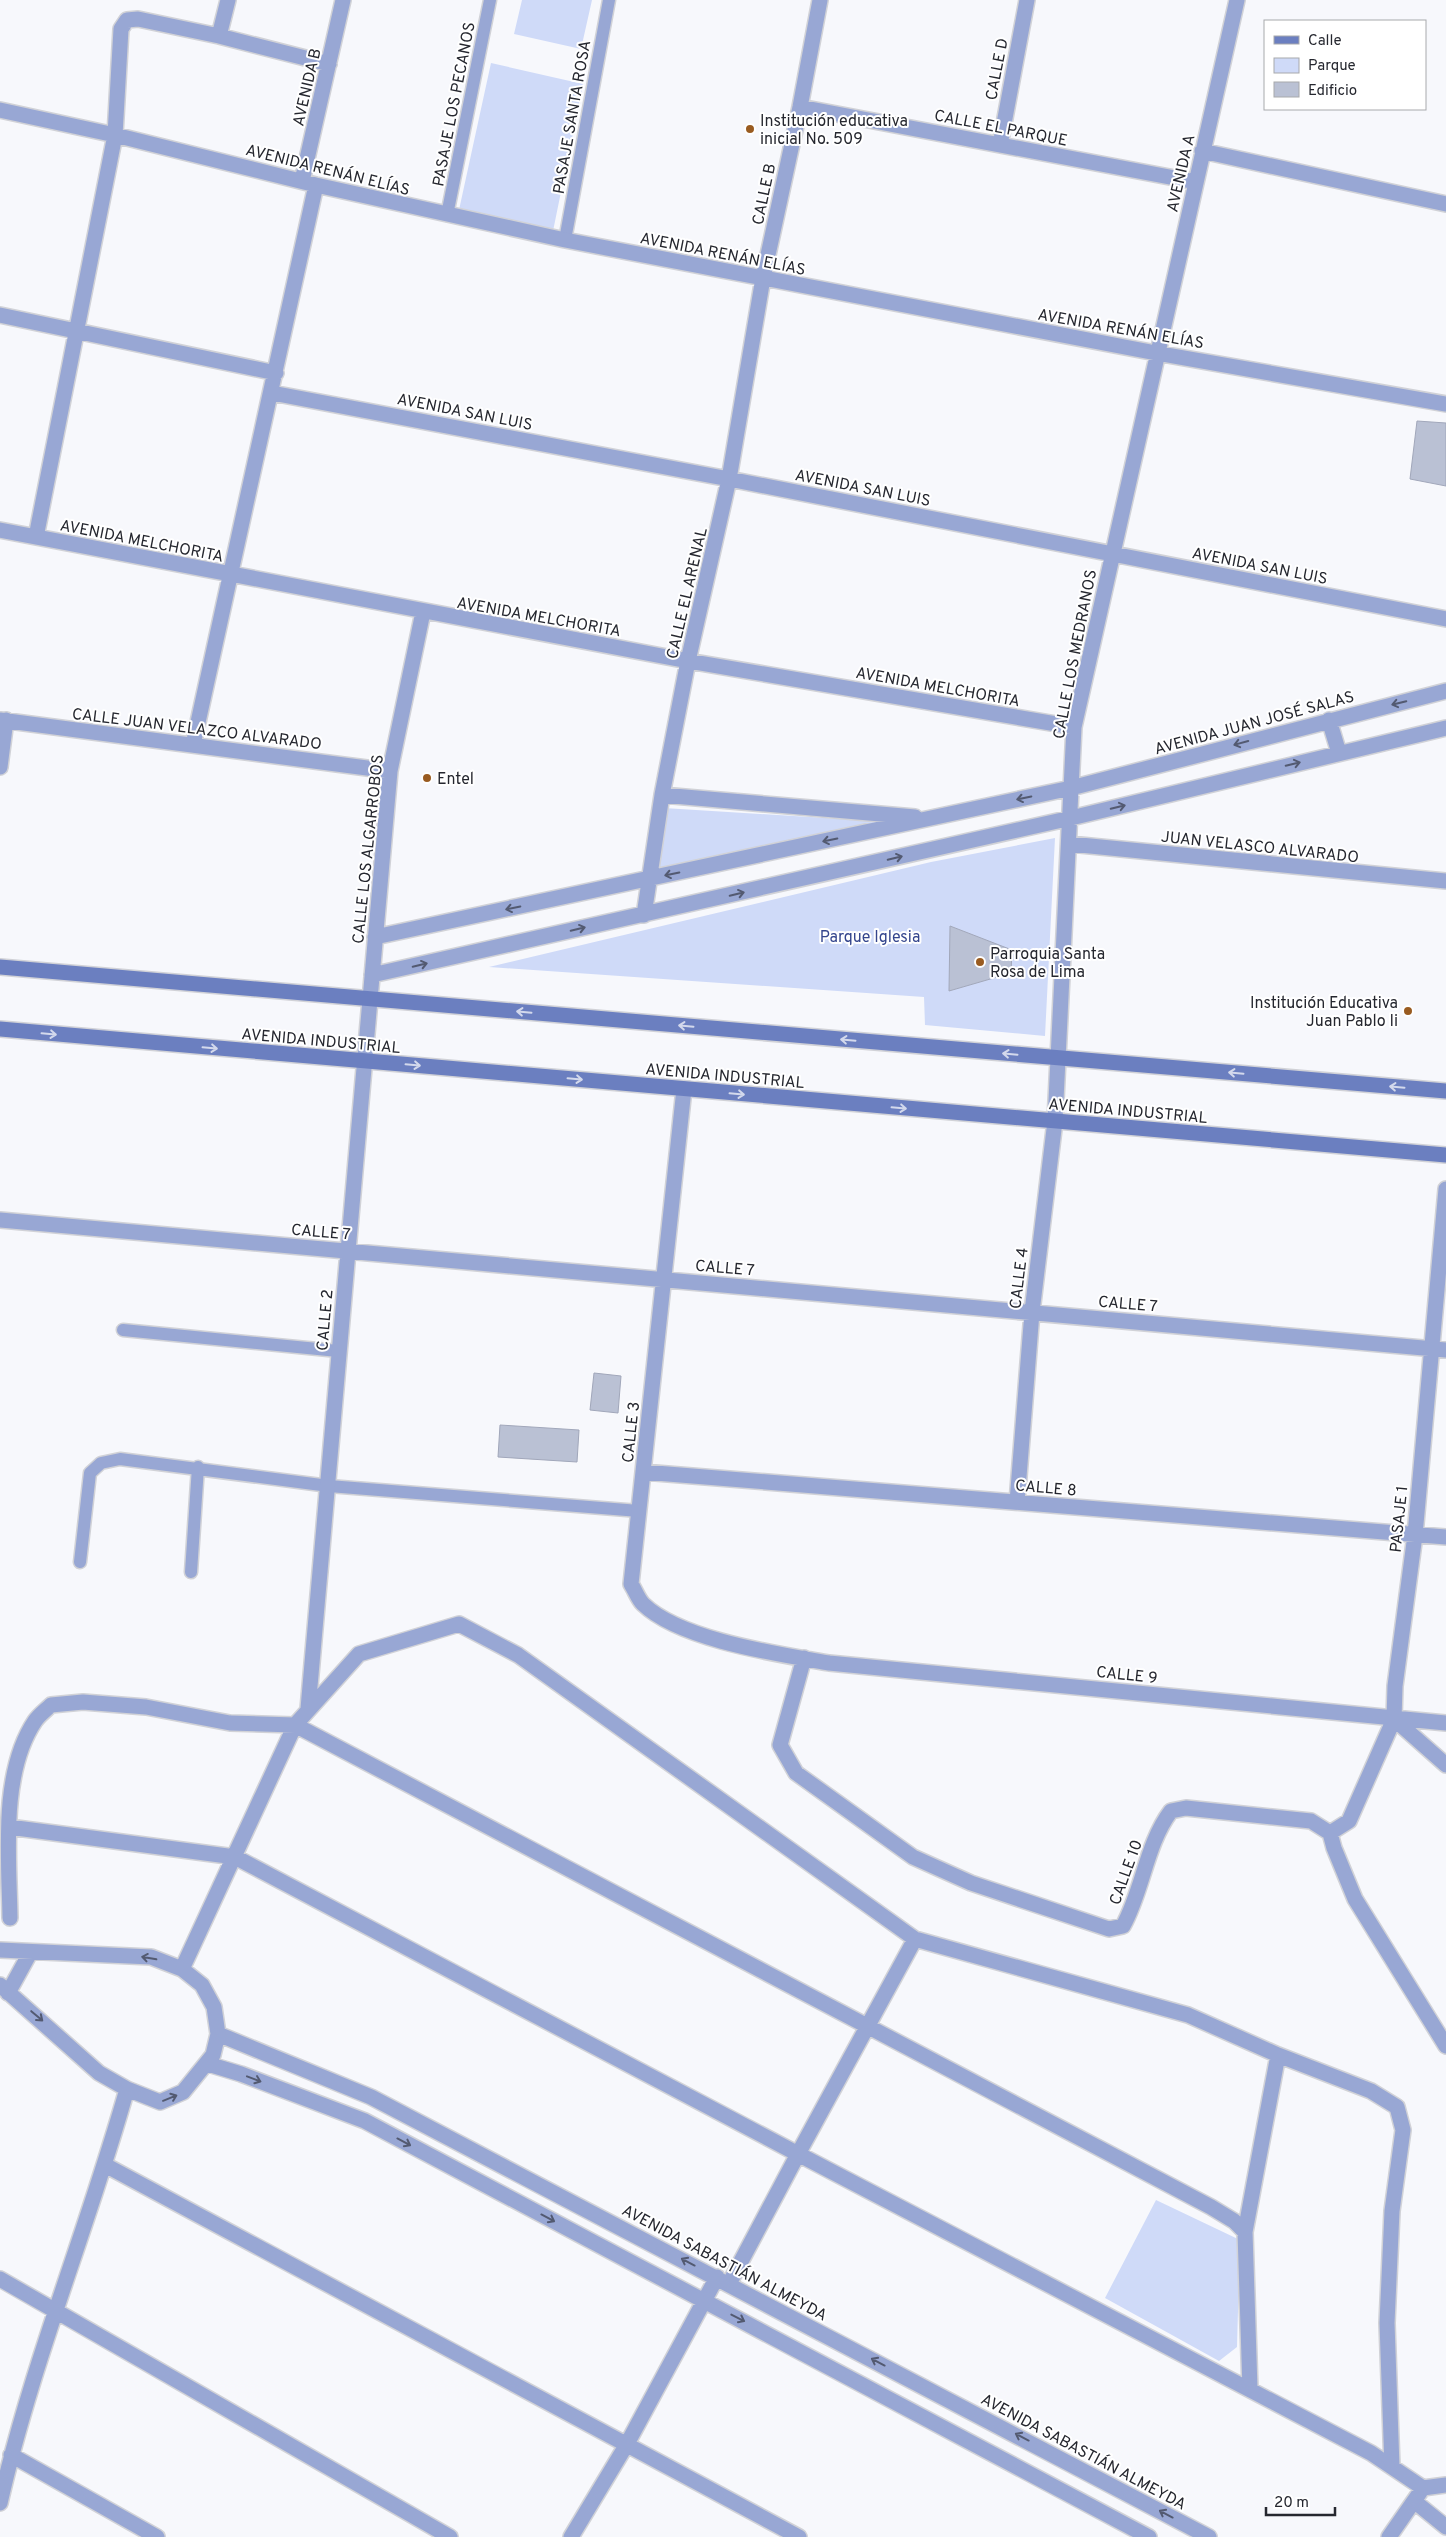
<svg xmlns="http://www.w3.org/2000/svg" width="1446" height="2537" font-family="Overpass,sans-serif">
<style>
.green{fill:#cfdaf8;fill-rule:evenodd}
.building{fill:#bac1d4;stroke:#a1a7ba}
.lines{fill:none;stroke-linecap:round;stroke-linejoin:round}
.lane-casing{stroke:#d1d2d7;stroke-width:15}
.street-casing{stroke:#d1d2d7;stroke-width:18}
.secondary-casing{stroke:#d1d2d7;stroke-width:18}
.lane{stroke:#98a7d4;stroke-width:12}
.street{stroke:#98a7d4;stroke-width:15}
.secondary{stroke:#6b7fc0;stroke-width:15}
.oneway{stroke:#535a71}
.oneway2{stroke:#d3d9ec}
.poi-dot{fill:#995b20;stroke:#fff;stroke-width:2}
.labels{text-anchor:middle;stroke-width:4;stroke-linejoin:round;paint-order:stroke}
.street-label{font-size:16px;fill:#25272f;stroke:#fff}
.poi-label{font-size:16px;fill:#25272f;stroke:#fff;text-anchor:start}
.park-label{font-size:16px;fill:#34458d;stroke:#fff}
</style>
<rect width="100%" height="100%" fill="#f7f8fc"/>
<path class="green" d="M 522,0 L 592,0 L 581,49 L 514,34 Z
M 491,63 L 583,84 L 553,231 L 459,210 Z
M 664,808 L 889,822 L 658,870 Z
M 1055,838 L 1045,1036 L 925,1025 L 924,997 L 489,967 L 931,862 ZM 950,926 L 1011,950 L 1011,973 L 949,991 Z
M 1156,2200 L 1240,2240 L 1237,2347 L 1219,2361 L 1105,2298 Z"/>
<path class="building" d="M 1417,421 L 1446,423 L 1446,486 L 1410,479 Z
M 950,926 L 1012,950 L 1011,973 L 949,991 Z
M 594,1373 L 621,1376 L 618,1413 L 590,1410 Z
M 500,1425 L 579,1430 L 577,1462 L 498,1457 Z"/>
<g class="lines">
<g class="lane-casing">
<path id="lane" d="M 447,215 L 490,0
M 565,240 L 609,0
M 123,1330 L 338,1351
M 80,1562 L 90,1473 L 101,1463 L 120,1459 L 329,1486 L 639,1511
M 191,1572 L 198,1467"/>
</g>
<g class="street-casing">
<path id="street" d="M 219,36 L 228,0
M 800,107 L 1196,182
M 0,110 L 115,135 L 316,185 L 565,240 L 1156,353 L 1446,404
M 1000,145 L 1027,0
M 1202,151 L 1446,204
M 302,181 L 343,0
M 0,315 L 276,373
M 272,393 L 729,479 L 1446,619
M 0,530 L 688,661 L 1074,727
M 36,537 L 115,135 L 121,29 L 127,20 L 138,19 L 219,36 L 329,64
M 0,720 L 390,771
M 1329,720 L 1339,753
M 193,745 L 316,185
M 0,767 L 6,720
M 662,795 L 915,817
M 1070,844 L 1446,881
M 644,915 L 662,795 L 688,661 L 729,479 L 763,278 L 800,107 L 820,0
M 375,937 L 1071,788 L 1446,691
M 372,975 L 1071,818 L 1446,728
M 684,1089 L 631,1584 C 635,1590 638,1599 643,1604 C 680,1640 778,1654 829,1663 L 1446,1723
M 0,1220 L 1446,1350
M 643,1472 L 1446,1537
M 1017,1502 L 1032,1312 L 1055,1121 L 1074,727 L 1237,0
M 804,1658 L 780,1745 L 796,1773 L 913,1857 L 971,1883 L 1109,1929 L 1123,1926 C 1143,1890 1146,1844 1171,1811 L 1186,1808 L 1311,1821 L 1330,1833 L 1334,1848 L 1355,1899 L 1446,2046
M 308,1709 L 390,771 L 423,612
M 1394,1719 L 1446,1765
M 9,1827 L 235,1857 L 798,2154 L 915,1939
M 1330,1833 L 1349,1821 L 1394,1719 L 1395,1686 L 1415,1535 L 1446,1189
M 10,1918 C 9,1857 0,1773 35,1721 C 39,1715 46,1710 51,1705 L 83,1702 L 146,1707 L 230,1723 L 295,1725 L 1211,2207 L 1234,2221 L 1245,2232 L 1250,2389
M 0,1950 L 151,1957 L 182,1969 L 202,1985 L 214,2007 L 218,2034 L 213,2055 L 183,2092 L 160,2102 L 127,2089 L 99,2073 L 0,1985
M 182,1969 L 295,1725 L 359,1654 L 459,1624 L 518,1655 L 915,1939 L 1188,2015 L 1278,2055 L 1371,2091 L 1397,2107 L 1403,2130 L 1392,2211 L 1387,2323 L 1392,2467
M 8,1993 L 30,1953
M 218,2034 L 371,2097 L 1209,2537
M 208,2064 L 241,2074 L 365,2121 L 1149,2537
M 105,2165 L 799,2537
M 1245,2232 L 1278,2055
M 0,2279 L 450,2537
M 729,2284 L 798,2154 L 1371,2453 L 1423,2488
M 11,2455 L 157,2537
M 1414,2501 L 1446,2527
M 0,2503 C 32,2362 88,2228 127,2089
M 571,2537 L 627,2444 L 717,2277
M 1389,2537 L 1423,2488 L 1446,2485"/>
</g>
<g class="secondary-casing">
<path id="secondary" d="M 0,967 L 1446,1091
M 0,1029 L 1446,1155"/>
</g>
<use href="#lane" class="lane"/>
<use href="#street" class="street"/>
<use href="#secondary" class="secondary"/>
</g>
<defs><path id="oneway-shaft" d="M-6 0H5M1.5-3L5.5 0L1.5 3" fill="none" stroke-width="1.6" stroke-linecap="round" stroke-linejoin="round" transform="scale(1.25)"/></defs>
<g class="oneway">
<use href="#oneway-shaft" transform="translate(1399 703) rotate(166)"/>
<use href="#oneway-shaft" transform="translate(1241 743) rotate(165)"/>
<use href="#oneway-shaft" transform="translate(1293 764) rotate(-14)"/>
<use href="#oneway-shaft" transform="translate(1024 798) rotate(168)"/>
<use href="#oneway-shaft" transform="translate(1118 807) rotate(-14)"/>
<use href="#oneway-shaft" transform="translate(830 840) rotate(168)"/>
<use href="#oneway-shaft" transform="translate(895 858) rotate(-13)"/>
<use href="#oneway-shaft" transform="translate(672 874) rotate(168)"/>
<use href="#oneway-shaft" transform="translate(737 894) rotate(-13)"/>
<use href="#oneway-shaft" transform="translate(513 908) rotate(168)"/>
<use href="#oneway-shaft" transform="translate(578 929) rotate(-13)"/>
<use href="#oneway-shaft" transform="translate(420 965) rotate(-13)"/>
<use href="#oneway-shaft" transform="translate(149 1958) rotate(-170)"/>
<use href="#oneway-shaft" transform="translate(37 2016) rotate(40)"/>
<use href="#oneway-shaft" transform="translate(254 2079) rotate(21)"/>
<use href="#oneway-shaft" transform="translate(170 2098) rotate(-22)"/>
<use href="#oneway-shaft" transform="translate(404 2142) rotate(28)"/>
<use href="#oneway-shaft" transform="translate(548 2218) rotate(28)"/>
<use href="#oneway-shaft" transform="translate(688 2262) rotate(-152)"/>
<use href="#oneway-shaft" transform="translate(738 2318) rotate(27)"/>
<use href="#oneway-shaft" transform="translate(878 2362) rotate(-152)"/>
<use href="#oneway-shaft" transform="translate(1022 2437) rotate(-152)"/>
<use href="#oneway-shaft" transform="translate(1166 2514) rotate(-152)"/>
</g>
<g class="oneway2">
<use href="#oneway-shaft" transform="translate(524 1012) rotate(-175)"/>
<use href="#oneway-shaft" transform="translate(686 1026) rotate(-175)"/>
<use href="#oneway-shaft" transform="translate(49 1034) rotate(5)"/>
<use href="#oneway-shaft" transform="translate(848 1040) rotate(-175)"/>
<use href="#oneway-shaft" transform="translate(210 1048) rotate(5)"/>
<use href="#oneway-shaft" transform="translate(1010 1054) rotate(-175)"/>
<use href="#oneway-shaft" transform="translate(413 1065) rotate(5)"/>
<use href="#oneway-shaft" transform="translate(1236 1073) rotate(-175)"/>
<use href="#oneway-shaft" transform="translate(575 1079) rotate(5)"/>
<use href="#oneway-shaft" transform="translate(1397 1087) rotate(-175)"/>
<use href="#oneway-shaft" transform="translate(737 1094) rotate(5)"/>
<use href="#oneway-shaft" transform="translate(899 1108) rotate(5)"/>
</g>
<g class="poi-dot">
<circle cx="750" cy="129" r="5"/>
<circle cx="427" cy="778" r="5"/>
<circle cx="980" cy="962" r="5"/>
<circle cx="1408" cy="1011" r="5"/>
</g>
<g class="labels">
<g class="street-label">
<text transform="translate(996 69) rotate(-79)" y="6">CALLE D</text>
<text transform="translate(306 87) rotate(-77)" y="6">AVENIDA B</text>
<text transform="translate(453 104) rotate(-79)" y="6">PASAJE LOS PECANOS</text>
<text transform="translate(571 117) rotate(-80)" y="6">PASAJE SANTA ROSA</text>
<text transform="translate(1001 127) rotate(11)" y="6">CALLE EL PARQUE</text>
<text transform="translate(328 169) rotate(14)" y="6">AVENIDA RENÁN ELÍAS</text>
<text transform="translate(1180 173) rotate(-77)" y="6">AVENIDA A</text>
<text transform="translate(763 194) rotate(-78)" y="6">CALLE B</text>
<text transform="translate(723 253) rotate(11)" y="6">AVENIDA RENÁN ELÍAS</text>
<text transform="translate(1121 328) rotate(10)" y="6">AVENIDA RENÁN ELÍAS</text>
<text transform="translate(465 411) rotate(11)" y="6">AVENIDA SAN LUIS</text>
<text transform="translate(863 487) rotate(11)" y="6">AVENIDA SAN LUIS</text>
<text transform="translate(142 540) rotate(11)" y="6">AVENIDA MELCHORITA</text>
<text transform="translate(1260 565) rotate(11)" y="6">AVENIDA SAN LUIS</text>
<text transform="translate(686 593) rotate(-77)" y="6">CALLE EL ARENAL</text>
<text transform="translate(539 616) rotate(10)" y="6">AVENIDA MELCHORITA</text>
<text transform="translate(1074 654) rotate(-79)" y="6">CALLE LOS MEDRANOS</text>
<text transform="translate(938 686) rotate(10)" y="6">AVENIDA MELCHORITA</text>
<text transform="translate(1254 722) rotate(-15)" y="6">AVENIDA JUAN JOSÉ SALAS</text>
<text transform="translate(197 728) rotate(7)" y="6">CALLE JUAN VELAZCO ALVARADO</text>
<text transform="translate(1260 846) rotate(6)" y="6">JUAN VELASCO ALVARADO</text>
<text transform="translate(367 849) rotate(-84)" y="6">CALLE LOS ALGARROBOS</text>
<text transform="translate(321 1040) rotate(5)" y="6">AVENIDA INDUSTRIAL</text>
<text transform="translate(725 1075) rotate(5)" y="6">AVENIDA INDUSTRIAL</text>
<text transform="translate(1128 1110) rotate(5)" y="6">AVENIDA INDUSTRIAL</text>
<text transform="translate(321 1231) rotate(5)" y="6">CALLE 7</text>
<text transform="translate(725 1267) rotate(5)" y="6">CALLE 7</text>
<text transform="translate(1018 1278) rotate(-83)" y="6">CALLE 4</text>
<text transform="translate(1128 1303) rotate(5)" y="6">CALLE 7</text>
<text transform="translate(324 1320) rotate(-85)" y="6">CALLE 2</text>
<text transform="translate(630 1432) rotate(-84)" y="6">CALLE 3</text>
<text transform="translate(1046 1487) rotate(5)" y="6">CALLE 8</text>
<text transform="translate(1398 1519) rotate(-84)" y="6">PASAJE 1</text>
<text transform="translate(1127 1674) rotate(6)" y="6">CALLE 9</text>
<text transform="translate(1125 1872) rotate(-70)" y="6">CALLE 10</text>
<text transform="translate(725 2262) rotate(28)" y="6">AVENIDA SABASTIÁN ALMEYDA</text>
<text transform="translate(1084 2451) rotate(28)" y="6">AVENIDA SABASTIÁN ALMEYDA</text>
</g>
<g class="poi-label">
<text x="760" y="126">Institución educativa<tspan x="760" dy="18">inicial No. 509</tspan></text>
<text x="437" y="784">Entel</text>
<text x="990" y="959">Parroquia Santa<tspan x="990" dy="18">Rosa de Lima</tspan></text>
<text x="1398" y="1008" text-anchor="end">Institución Educativa<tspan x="1398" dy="18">Juan Pablo Ii</tspan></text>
</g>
<g class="park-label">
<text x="870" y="942">Parque Iglesia</text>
</g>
</g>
<rect x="1264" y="20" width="162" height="90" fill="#ffffff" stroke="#a8a9ac"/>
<rect x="1274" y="36" width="25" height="8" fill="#6b7fc0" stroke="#a8a9ac"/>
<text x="1308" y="45" font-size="15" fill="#25272f">Calle</text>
<rect x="1274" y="58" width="25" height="15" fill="#cfdaf8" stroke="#a8a9ac"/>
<text x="1308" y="70" font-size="15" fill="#25272f">Parque</text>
<rect x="1274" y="82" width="25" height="15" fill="#bac1d4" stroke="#a8a9ac"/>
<text x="1308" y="95" font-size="15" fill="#25272f">Edificio</text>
<path d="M1266 2507v8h69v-8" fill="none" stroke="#25272f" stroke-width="2.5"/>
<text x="1274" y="2507" font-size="15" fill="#25272f" stroke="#ffffff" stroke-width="4" paint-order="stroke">20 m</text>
</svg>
